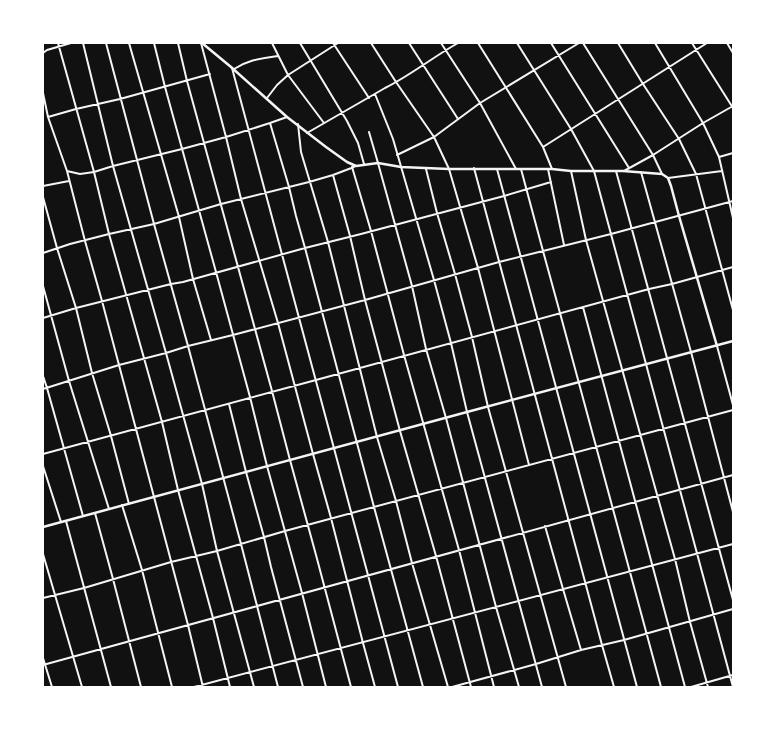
<svg xmlns="http://www.w3.org/2000/svg" width="776" height="730" font-family="'Public Sans',sans-serif">
<style>
.lines{fill:none;stroke-linecap:round;stroke-linejoin:round}
.minor{stroke:#f5f5f5;stroke-width:2}
.secondary{stroke:#f5f5f5;stroke-width:2.5}
</style>
<rect width="100%" height="100%" fill="#111"/>
<g class="lines">
<path class="minor" d="M 58,43 L 94,172 L 109,234 L 162,422 L 178,490 L 213,618 L 230,687
M 83,43 L 113,166 L 166,353 L 202,484 L 217,551 L 254,687
M 106,43 L 154,224 L 188,346 L 241,544 L 278,687
M 129,43 L 179,217 L 193,279 L 211,340
M 154,43 L 165,87 L 216,272 L 250,397 L 267,466 L 302,593 L 326,687
M 178,43 L 187,81 L 272,391 L 290,460 L 316,555 L 351,687
M 201,43 L 226,137 L 241,199 L 278,323 L 313,454 L 331,518 L 363,643 L 375,687
M 272,43 L 288,75 L 324,123
M 300,43 L 347,121 L 358,143 L 364,164
M 333,43 L 369,98
M 371,43 L 396,82 L 434,137 L 449,169 L 478,268 L 529,465
M 409,43 L 458,119
M 441,43 L 480,103 L 516,169
M 478,43 L 543,147 L 552,169
M 517,43 L 571,129 L 594,171 L 733,687
M 551,43 L 629,168
M 583,43 L 653,155 L 662,174
M 618,43 L 643,84 L 679,139 L 696,174 L 733,310
M 655,43 L 703,123 L 719,157 L 733,218
M 692,43 L 733,108
M 727,43 L 733,53
M 43,53 L 47,50 L 71,43
M 232,68 L 398,687
M 234,69 C 250,59 260,59 278,56
M 43,93 L 48,117 L 67,171 L 85,241 L 102,301 L 188,625 L 203,687
M 375,94 L 393,139 L 434,280 L 451,343 L 467,412 L 542,687
M 267,98 L 277,85 L 288,75 L 338,43
M 48,117 L 76,109 L 120,99 L 210,74
M 270,123 L 289,187 L 296,216 L 305,248 L 374,507 L 423,687
M 298,124 L 301,152 L 328,242 L 377,437 L 396,501 L 412,563 L 448,687
M 369,132 L 378,163 L 412,286 L 426,349 L 446,418 L 496,607 L 519,687
M 307,133 L 385,88 C 411,75 433,57 458,43
M 543,147 L 707,43
M 397,155 L 434,137 L 480,103 L 579,43
M 719,157 L 733,153
M 352,167 L 371,231 L 404,355 L 459,550 L 494,687
M 474,168 L 602,645 L 614,687
M 426,169 L 437,213 L 455,274 L 472,337 L 488,407 L 566,687
M 497,169 L 637,687
M 521,169 L 543,251 L 560,313 L 661,687
M 548,169 L 564,245
M 67,171 L 80,174 L 94,172 L 113,166 L 182,149 L 226,137 L 270,123 L 287,117
M 571,171 L 586,240 L 675,559 L 690,622 L 708,687
M 616,171 L 733,600
M 624,171 L 653,155 L 703,123 L 733,106
M 641,172 L 691,352 L 733,512
M 333,175 L 350,236 L 365,300 L 400,431 L 436,556 L 471,687
M 668,178 L 722,171
M 43,186 L 69,181
M 43,197 L 57,248 L 76,308 L 92,373 L 111,436 L 129,504
M 43,253 L 70,244 L 109,234 L 154,224 L 221,204 L 309,182 L 333,175 L 354,167
M 43,286 L 69,381 L 109,509
M 583,307 L 685,687
M 43,318 L 76,308 L 171,284 L 183,282 L 305,248 L 361,234 L 504,196 L 551,182
M 717,346 L 733,405
M 43,376 L 47,388 L 83,516
M 43,389 L 119,365 L 166,353 L 188,346 L 233,335 L 365,300 L 499,262 L 611,234 L 733,201
M 229,404 L 246,472 L 264,537 L 271,567 L 303,687
M 43,454 L 316,380 L 649,289 L 672,284 L 733,267
M 43,466 L 61,522
M 122,505 L 142,570 L 172,687
M 95,513 L 113,579 L 141,687
M 66,521 L 111,687
M 545,526 L 563,589 L 581,650
M 43,554 L 82,687
M 43,598 L 84,588 L 171,562 L 217,551 L 285,531 L 733,410
M 43,658 L 52,687
M 43,665 L 733,475
M 194,687 L 733,544
M 452,687 L 536,664 L 581,650 L 624,640 L 733,609
M 691,687 L 733,675"/>
<path class="secondary" d="M 202,43 L 231,67 L 287,117 L 326,147 L 347,162 L 356,166 L 378,163 L 401,167 L 449,169 L 552,169 L 571,171 L 623,171 L 662,174 L 668,178 L 671,186 L 679,216 L 717,346
M 43,527 L 467,412 L 733,341"/>
</g>
<rect width="776" height="730" fill="none" stroke="#ffffff" stroke-width="88"/>
</svg>
